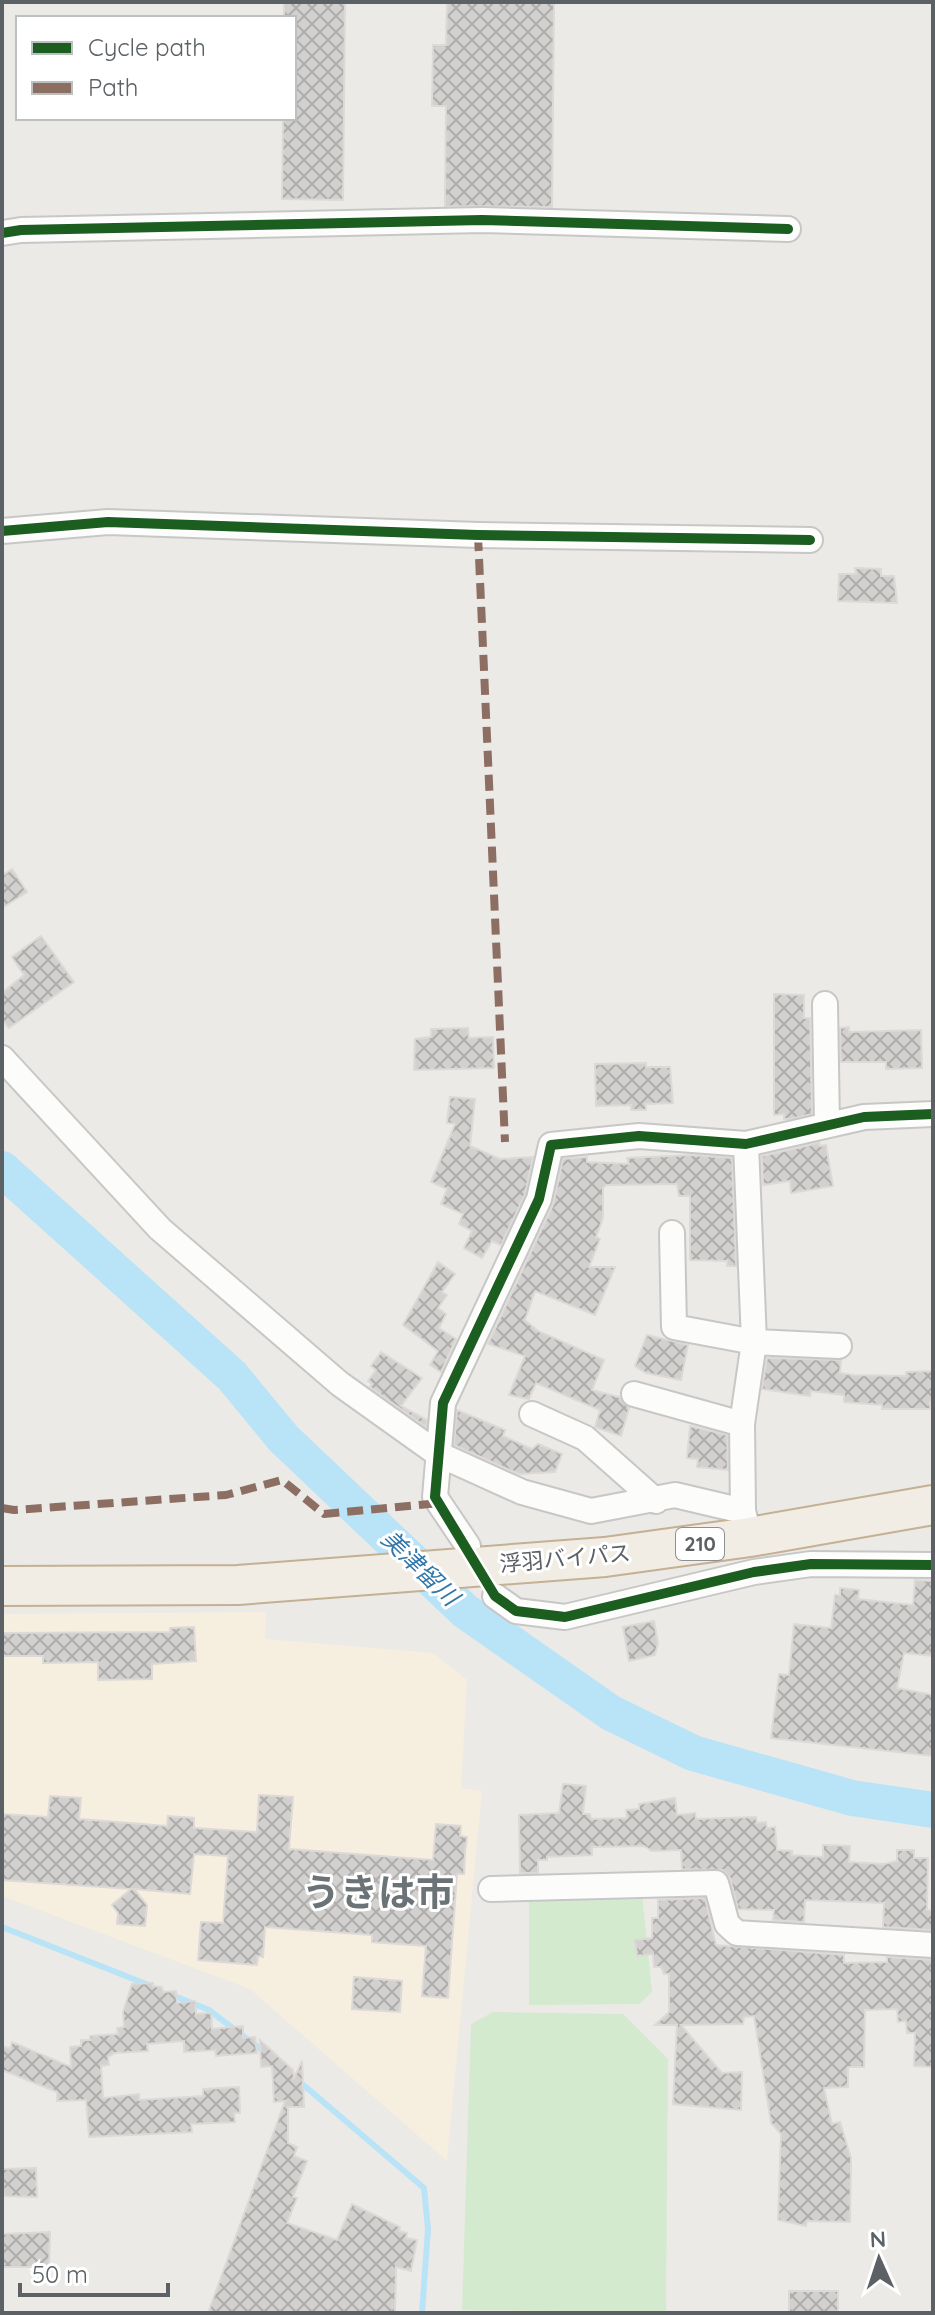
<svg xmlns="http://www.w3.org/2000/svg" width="935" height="2315" font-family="Quicksand,'Noto Sans JP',sans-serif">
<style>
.commercial{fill:#f6eede}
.pitch{fill:#d4eacf}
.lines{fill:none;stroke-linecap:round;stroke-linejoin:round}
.stream{stroke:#b9e4f8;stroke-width:6}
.river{stroke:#b9e4f8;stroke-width:36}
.building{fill:url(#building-cross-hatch);stroke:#dcd9d6;stroke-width:2}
.minor-casing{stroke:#c7c7c7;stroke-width:28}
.trunk-casing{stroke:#c4b093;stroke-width:42}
.minor{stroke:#fcfcfb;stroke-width:24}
.trunk{stroke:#f1ece4;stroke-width:38}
.quiet{stroke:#8d6e63;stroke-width:8;stroke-dasharray:16 8;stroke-linecap:butt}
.cycleway-casing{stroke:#fff;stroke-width:15}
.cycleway{stroke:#1b5e20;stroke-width:10}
.labels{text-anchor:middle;stroke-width:6;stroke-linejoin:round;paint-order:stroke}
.shield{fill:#fff;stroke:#8c9093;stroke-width:2}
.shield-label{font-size:20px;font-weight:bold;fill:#5b6165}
.street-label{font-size:22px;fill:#5b6165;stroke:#fff}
.water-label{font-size:24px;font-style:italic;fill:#3278a9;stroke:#fff}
.town-label{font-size:38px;font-weight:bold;fill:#6c7377;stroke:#fff}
</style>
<defs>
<pattern id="building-cross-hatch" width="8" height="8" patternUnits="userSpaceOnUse" patternTransform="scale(2)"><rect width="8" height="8" fill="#d3d1cf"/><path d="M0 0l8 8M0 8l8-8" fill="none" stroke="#aeadac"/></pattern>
</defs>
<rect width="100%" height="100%" fill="#eceae6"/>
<path class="commercial" d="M 266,1612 L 265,1639 L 433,1653 L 467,1680 L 461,1788 L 482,1791 L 447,2161 L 250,1989 L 2,1896 L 2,1614 Z"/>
<path class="pitch" d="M 642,1893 L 652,1992 L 639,2004 L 529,2005 L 529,1897 Z
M 493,2012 L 623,2014 L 668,2059 L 666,2312 L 462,2310 L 471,2024 Z"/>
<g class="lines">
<path class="stream" d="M 2,1927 L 151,1986
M 172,1995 L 209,2010 L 267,2054
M 300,2082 L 424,2188 L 428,2229 L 422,2313"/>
<path class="river" d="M 2,1169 L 232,1376 L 283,1438 L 465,1611 L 611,1713 L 693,1753 L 852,1798 L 933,1810"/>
</g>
<path class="building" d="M 284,2 L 345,2 L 343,200 L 282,199 L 283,118 L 294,118 L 294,18 L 284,18 Z
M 447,2 L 554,2 L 552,207 L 445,206 L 446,106 L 432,106 L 433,45 L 446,45 Z
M 855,568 L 881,569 L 881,576 L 894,576 L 897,603 L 838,601 L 839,574 L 856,574 Z
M 12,869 L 27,892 L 2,908 L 2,876 Z
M 41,936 L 74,982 L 9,1028 L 2,1020 L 2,993 L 24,975 L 12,957 Z
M 774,994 L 804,995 L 804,1018 L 810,1018 L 812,1114 L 790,1119 L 784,1119 L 784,1114 L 774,1115 Z
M 849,1027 L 849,1032 L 921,1030 L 922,1068 L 886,1069 L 886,1062 L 841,1062 L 840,1028 Z
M 468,1028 L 469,1038 L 493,1037 L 494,1068 L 414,1070 L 415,1039 L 431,1037 L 431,1029 Z
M 646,1063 L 646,1067 L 670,1067 L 673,1103 L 646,1104 L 646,1110 L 631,1110 L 631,1105 L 596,1106 L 595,1064 Z
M 450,1097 L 475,1099 L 470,1146 L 500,1159 L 533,1157 L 525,1194 L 501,1245 L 492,1241 L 482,1258 L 464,1248 L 472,1231 L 459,1224 L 463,1214 L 441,1204 L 447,1189 L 431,1182 L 455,1124 L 447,1123 Z
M 819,1143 L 820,1146 L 826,1145 L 833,1186 L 791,1193 L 790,1181 L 763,1185 L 762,1156 Z
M 691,1155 L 732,1158 L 736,1266 L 727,1266 L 727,1261 L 690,1260 L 690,1196 L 679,1196 L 677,1184 L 606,1185 L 603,1188 L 603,1218 L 596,1237 L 600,1239 L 589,1267 L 615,1267 L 595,1315 L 535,1291 L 525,1320 L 538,1331 L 604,1360 L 592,1390 L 619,1397 L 629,1408 L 621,1436 L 595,1427 L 600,1410 L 536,1383 L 529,1399 L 509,1395 L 525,1356 L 488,1344 L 553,1205 L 563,1159 L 587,1157 L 587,1162 L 629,1164 L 627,1158 Z
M 438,1262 L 455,1274 L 442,1292 L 447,1295 L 438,1308 L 446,1314 L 439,1328 L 456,1339 L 441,1372 L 430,1365 L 438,1351 L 403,1325 Z
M 647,1335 L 688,1345 L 681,1380 L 646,1373 L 635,1366 Z
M 381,1352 L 422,1378 L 401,1406 L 427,1420 L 426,1427 L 370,1387 L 372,1384 L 368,1381 L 376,1370 L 371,1366 Z
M 767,1358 L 841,1360 L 840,1373 L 853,1375 L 906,1376 L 906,1372 L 933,1371 L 933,1402 L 930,1402 L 930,1409 L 882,1409 L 882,1405 L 844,1402 L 844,1395 L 811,1391 L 810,1396 L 762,1389 Z
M 457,1410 L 505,1430 L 503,1436 L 532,1449 L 538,1444 L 562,1454 L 555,1472 L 519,1474 L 454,1445 Z
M 690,1426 L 727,1435 L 728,1470 L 697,1467 L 698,1459 L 687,1458 Z
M 915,1580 L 933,1581 L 932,1656 L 904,1653 L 897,1688 L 933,1695 L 933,1756 L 771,1738 L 779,1674 L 789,1675 L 794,1624 L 831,1628 L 835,1595 L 840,1595 L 840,1588 L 859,1590 L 858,1599 L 913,1605 Z
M 654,1621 L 658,1643 L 655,1655 L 629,1661 L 623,1627 Z
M 194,1627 L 196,1661 L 152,1664 L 152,1679 L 98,1680 L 98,1662 L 43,1663 L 43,1656 L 2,1656 L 2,1633 L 170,1632 L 170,1628 Z
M 563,1784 L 586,1786 L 583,1814 L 590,1814 L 591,1819 L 627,1818 L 626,1810 L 639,1809 L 639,1804 L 675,1798 L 677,1815 L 695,1813 L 696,1819 L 756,1817 L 757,1823 L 766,1822 L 767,1828 L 775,1827 L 777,1850 L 792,1851 L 792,1855 L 823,1857 L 823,1845 L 850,1846 L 849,1862 L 884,1864 L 897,1861 L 897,1850 L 914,1850 L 914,1858 L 928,1858 L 927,1910 L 933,1911 L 933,1930 L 883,1927 L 884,1903 L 805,1900 L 804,1922 L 773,1920 L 774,1910 L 738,1909 L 730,1878 L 723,1870 L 682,1869 L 681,1850 L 652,1851 L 644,1846 L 592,1847 L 592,1855 L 547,1857 L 547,1860 L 538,1860 L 538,1873 L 520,1873 L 519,1815 L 559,1813 Z
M 259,1795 L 293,1797 L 289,1849 L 433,1860 L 436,1824 L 461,1826 L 460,1836 L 467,1837 L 465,1852 L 464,1874 L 457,1874 L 448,1998 L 422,1996 L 426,1946 L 372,1942 L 372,1935 L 265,1927 L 263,1957 L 258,1956 L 257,1965 L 198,1960 L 201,1922 L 223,1923 L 228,1856 L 194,1854 L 190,1894 L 134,1889 L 147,1905 L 145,1926 L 117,1924 L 118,1913 L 112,1905 L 131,1889 L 2,1880 L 2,1814 L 48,1817 L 50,1796 L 81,1798 L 79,1819 L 167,1826 L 168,1816 L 194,1818 L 194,1828 L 257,1832 Z
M 705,1898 L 716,1945 L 844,1955 L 844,1963 L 887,1962 L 887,1957 L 933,1960 L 933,2067 L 914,2066 L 915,2033 L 907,2033 L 906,2021 L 898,2022 L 897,2009 L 865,2010 L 864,2067 L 848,2067 L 848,2087 L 824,2088 L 832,2124 L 840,2122 L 851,2158 L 850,2222 L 807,2221 L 806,2226 L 778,2220 L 781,2134 L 771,2123 L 754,2016 L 744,2017 L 743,2024 L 681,2025 L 722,2073 L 742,2072 L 741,2110 L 673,2104 L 677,2025 L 655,2025 L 669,2012 L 669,1974 L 664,1974 L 661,1967 L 654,1967 L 653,1954 L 637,1956 L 635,1940 L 652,1938 L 652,1918 L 658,1918 L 658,1900 Z
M 354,1977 L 402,1981 L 400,2012 L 352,2009 Z
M 153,1983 L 153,1986 L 162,1987 L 163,1992 L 176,1991 L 177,2003 L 195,2001 L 196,2014 L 211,2013 L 212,2029 L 243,2026 L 243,2038 L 255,2037 L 257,2053 L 216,2056 L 215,2050 L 184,2052 L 184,2041 L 147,2044 L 148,2051 L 115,2053 L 108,2057 L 109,2065 L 101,2066 L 103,2098 L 139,2094 L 139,2100 L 203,2096 L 203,2089 L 239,2087 L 240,2113 L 234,2113 L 235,2122 L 191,2124 L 192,2132 L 89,2137 L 86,2100 L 57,2101 L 57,2092 L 2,2070 L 2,2046 L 10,2049 L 12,2042 L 71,2067 L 70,2047 L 81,2046 L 81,2040 L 90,2040 L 90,2036 L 118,2034 L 117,2028 L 124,2027 L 123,2012 L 132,1984 Z
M 260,2040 L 293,2070 L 294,2078 L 302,2061 L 304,2107 L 288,2107 L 288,2143 L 297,2147 L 294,2156 L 307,2161 L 293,2197 L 297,2198 L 287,2223 L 337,2240 L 352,2204 L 400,2227 L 399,2231 L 407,2233 L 406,2238 L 417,2240 L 411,2271 L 396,2267 L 395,2313 L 208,2313 L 285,2101 L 274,2102 L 272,2066 L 261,2067 Z
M 36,2168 L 37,2197 L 4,2196 L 2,2169 Z
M 50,2232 L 49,2267 L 2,2267 L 2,2234 Z
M 789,2291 L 838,2291 L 838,2313 L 789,2313 Z"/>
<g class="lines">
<g class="minor-casing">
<path id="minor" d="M 2,233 L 21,230 L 482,220 L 788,229
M 2,531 L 108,522 L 478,535 L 810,540
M 825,1004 L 827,1125
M 2,1058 L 160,1229 L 340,1384 L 438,1454 L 522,1492 L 591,1511 L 675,1495 L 743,1511 L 750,1537
M 672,1233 L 674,1327 L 754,1342 L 839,1346
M 634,1394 L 742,1424
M 532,1414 L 585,1438 L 656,1501
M 743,1511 L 742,1424 L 754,1342 L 746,1144
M 468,1546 L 435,1497 L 443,1403 L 539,1199 L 551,1145 L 639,1136 L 746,1144 L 864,1117 L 933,1114
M 495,1596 L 516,1611 L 565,1617 L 754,1572 L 811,1564 L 933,1565
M 491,1889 L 716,1883 L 727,1924 L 737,1933 L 933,1945"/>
</g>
<g class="trunk-casing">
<path id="trunk" d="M 2,1586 L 238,1585 L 605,1557 L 750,1537 L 933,1505"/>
</g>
<use href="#minor" class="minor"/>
<use href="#trunk" class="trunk"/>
<path class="quiet" d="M 478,535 L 505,1142
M 2,1508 L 14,1510 L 226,1495 L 282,1480 L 324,1514 L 439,1503"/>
<g class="cycleway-casing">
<path id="cycleway" d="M 2,233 L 21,230 L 482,220 L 788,229
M 2,531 L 108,522 L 478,535 L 810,540
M 933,1114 L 864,1117 L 746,1144 L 639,1136 L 551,1145 L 539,1199 L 443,1403 L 435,1497 L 495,1596 L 516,1611 L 565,1617 L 754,1572 L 811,1564 L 933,1565"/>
</g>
<use href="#cycleway" class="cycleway"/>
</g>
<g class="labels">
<rect class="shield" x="676" y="1528" width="48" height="32" rx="6"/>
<g class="shield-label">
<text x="700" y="1551">210</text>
</g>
<g class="street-label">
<text transform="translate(565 1558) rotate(-5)" y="8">浮羽バイパス</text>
</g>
<g class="water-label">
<text transform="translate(420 1568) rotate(44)" y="8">美津留川</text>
</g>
<g class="town-label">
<text x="378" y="1906">うきは市</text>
</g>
</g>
<rect width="935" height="2315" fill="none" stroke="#5b6165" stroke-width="8"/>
<rect x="16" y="16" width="280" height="104" fill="#ffffff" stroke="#bdc0c1" stroke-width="2"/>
<rect x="32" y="42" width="40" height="12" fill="#1b5e20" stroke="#bdc0c1" stroke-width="2"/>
<text x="88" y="56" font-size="24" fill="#5b6165">Cycle path</text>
<rect x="32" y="82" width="40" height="12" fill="#8d6e63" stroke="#bdc0c1" stroke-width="2"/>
<text x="88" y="96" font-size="24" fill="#5b6165">Path</text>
<g transform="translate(879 2259) rotate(357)" stroke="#ffffff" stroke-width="6" paint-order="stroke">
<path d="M0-6L14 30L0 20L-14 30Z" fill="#5b6165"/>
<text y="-12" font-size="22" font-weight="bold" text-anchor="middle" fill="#5b6165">N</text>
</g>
<path d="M20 2283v12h148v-12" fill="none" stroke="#5b6165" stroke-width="4"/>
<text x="32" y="2283" font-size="24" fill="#5b6165" stroke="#ffffff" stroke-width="6" paint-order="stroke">50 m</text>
</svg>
